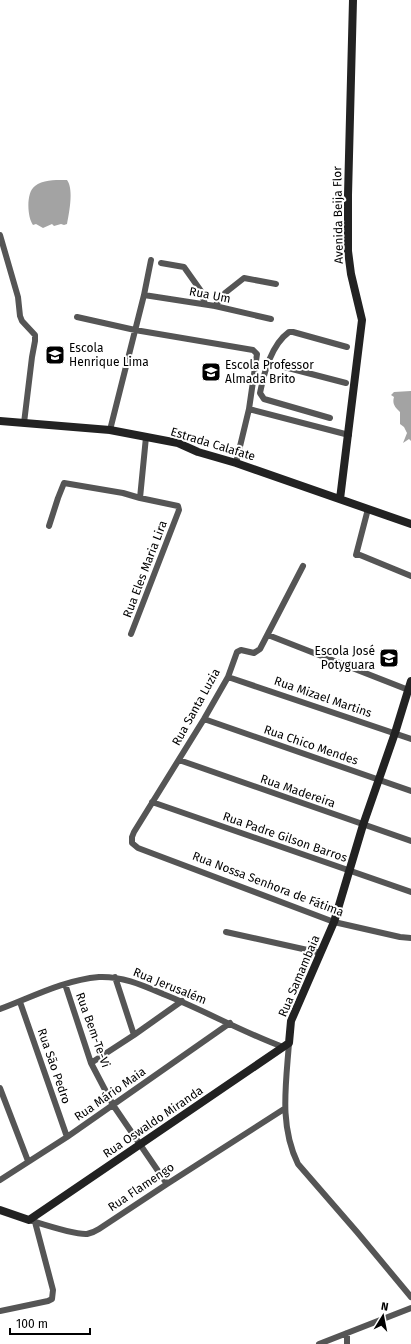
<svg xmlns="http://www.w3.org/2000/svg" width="411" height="1344" font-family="'Fira Sans',sans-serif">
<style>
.water{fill:#a3a3a3}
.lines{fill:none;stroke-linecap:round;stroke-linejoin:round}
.street{stroke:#555;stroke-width:6}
.secondary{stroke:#222;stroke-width:8}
.labels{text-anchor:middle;stroke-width:4;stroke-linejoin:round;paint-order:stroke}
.street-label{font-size:12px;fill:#000;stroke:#fff}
.poi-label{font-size:12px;fill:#000;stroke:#fff;text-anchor:start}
</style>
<rect width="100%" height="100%" fill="#fff"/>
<path class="water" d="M 63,180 L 67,180 C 74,189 69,213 67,224 L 64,225 L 61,224 L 54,226 L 52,224 L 43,228 L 36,224 L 33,225 C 27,217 26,192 35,186 C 42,180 55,180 63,180 Z
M 411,391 L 411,441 L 409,439 L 403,443 L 407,433 L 404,427 L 400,424 L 400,412 C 395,407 392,404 394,397 L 391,395 L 394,392 Z"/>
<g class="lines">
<path class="street" d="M 0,235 L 18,297 L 20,316 L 22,321 L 35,335 L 35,341 L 32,357 L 24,423
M 161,263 L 184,267 L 201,291 L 205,304
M 144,295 L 215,306 L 271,319
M 215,306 L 225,293 L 244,278 L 276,284
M 77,317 L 135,330 L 253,350 L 257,354 L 249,409 L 236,463
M 269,363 L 346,383
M 249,409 L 349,435
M 330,418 L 264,399 L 260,393 C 264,373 271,345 289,332 L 293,332 L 347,347
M 110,430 L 144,295 L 151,260
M 368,509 L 356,555 L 360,555 L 411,576
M 49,526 L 58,498 L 64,483 L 123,493 L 140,498
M 303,566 L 260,649 L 254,653 L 241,650 L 237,652 L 228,677 L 204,719 L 134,832 L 132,837 L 132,843 L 138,848 L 334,922 L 400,937 L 411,938
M 131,634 L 179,510 L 178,506 L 140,498 L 146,437
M 268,635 L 411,691
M 228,677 L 411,739
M 204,719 L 411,791
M 179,760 L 411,841
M 152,802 L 411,892
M 226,932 L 321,953
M 115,977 L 134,1035
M 65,984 L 91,1063 L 113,1105 L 167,1184
M 20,1002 L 67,1137
M 0,1009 C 32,997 64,980 99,977 C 122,976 142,985 163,994 C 204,1010 242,1032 283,1047
M 289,1043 C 286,1085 279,1125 298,1164 L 357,1232 L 411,1297
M 91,1063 L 134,1035 L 182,1001
M 0,1088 L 28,1161
M 0,1180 L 67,1137 L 230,1023
M 29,1220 C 42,1224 75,1235 87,1234 C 91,1233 96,1231 99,1229 L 167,1184 L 284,1109
M 0,1311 L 48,1301 L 52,1299 L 53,1290 L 35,1222
M 347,1333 L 347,1344
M 319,1344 L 411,1308"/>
<path class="secondary" d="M 0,421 L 110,430 L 178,443 L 198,452 L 236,463 L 411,524
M 340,499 L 362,320 L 351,274 L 348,251 L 348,195 L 353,0
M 0,1210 L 29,1220 L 289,1043 L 291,1021 L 334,922 L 363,825 L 395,733 L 411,681"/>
</g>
<defs>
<g id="school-square" transform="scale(1)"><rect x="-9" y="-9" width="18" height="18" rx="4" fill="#000" stroke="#fff"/><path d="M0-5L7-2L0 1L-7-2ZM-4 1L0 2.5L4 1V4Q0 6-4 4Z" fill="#fff"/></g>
</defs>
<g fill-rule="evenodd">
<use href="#school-square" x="55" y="355"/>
<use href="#school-square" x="211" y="372"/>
<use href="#school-square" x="389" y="658"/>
</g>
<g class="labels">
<g class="street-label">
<text transform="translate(338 215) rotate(-91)" y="4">Avenida Beija Flor</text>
<text transform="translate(210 295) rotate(11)" y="4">Rua Um</text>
<text transform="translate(213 444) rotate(17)" y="4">Estrada Calafate</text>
<text transform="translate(145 569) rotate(-69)" y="4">Rua Eles Maria Lira</text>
<text transform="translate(323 697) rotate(19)" y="4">Rua Mizael Martins</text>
<text transform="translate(196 707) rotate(-61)" y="4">Rua Santa Luzia</text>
<text transform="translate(311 745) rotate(19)" y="4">Rua Chico Mendes</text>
<text transform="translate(298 791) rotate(19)" y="4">Rua Madereira</text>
<text transform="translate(285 837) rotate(19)" y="4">Rua Padre Gilson Barros</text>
<text transform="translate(268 884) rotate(21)" y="4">Rua Nossa Senhora de Fátima</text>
<text transform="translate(299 976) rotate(-67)" y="4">Rua Samambaia</text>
<text transform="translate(170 986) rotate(22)" y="4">Rua Jerusalém</text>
<text transform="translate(93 1030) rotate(70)" y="4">Rua Bem-Te-Vi</text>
<text transform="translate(54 1066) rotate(71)" y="4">Rua São Pedro</text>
<text transform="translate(110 1094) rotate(-35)" y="4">Rua Mário Maia</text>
<text transform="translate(153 1122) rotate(-34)" y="4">Rua Oswaldo Miranda</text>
<text transform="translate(141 1187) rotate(-34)" y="4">Rua Flamengo</text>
</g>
<g class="poi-label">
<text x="69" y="352">Escola<tspan x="69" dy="14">Henrique Lima</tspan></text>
<text x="225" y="369">Escola Professor<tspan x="225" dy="14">Almada Brito</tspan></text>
<text x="375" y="655" text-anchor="end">Escola José<tspan x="375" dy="14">Potyguara</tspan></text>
</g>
</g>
<g transform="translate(383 1316) rotate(10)" stroke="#ffffff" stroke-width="3" paint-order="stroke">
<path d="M0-3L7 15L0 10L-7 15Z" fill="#000000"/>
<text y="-6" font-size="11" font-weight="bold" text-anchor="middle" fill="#000000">N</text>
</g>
<path d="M10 1328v6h80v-6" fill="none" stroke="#000000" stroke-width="2"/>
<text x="16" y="1328" font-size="12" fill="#000000" stroke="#ffffff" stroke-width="3" paint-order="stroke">100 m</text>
</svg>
